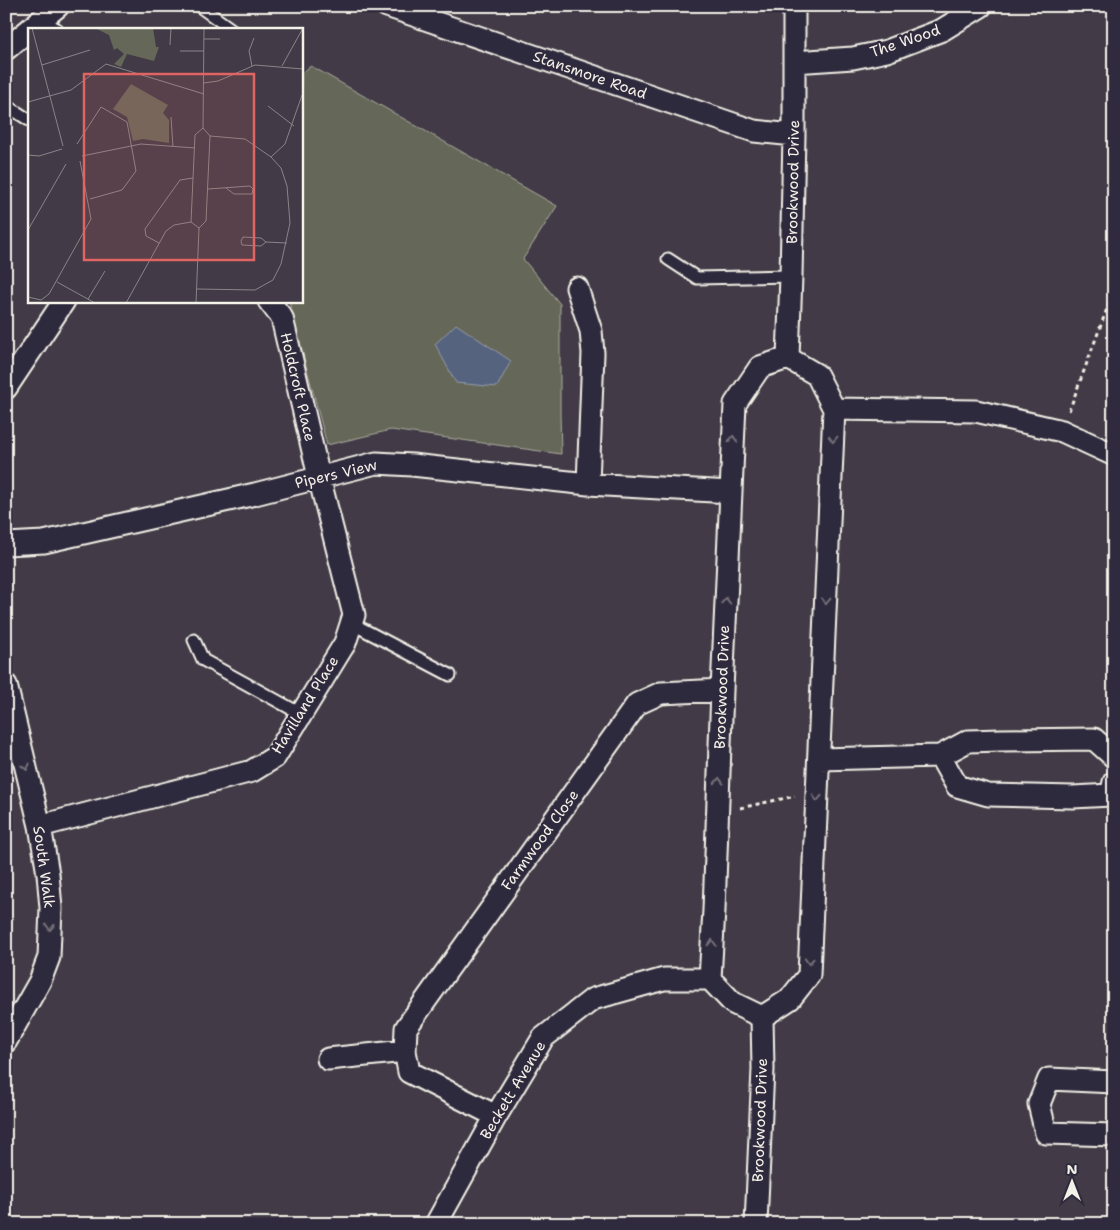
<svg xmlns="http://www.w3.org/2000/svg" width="1120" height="1230" font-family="'Shantell Sans',sans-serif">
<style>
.green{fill:#656758;stroke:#acaca0}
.water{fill:#55647f;stroke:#959ca9}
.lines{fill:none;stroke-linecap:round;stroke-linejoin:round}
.lane-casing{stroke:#f4f1e8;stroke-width:15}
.street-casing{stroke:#f4f1e8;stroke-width:25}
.path{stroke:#f4f1e8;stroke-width:3;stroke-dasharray:4 4;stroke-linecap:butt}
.lane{stroke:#2f2a3d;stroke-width:11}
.street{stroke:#2f2a3d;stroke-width:21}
.oneway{stroke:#747079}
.labels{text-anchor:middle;stroke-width:4.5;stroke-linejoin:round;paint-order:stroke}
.street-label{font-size:15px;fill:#f4f1e8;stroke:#2f2a3d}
.inset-road{fill:none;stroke:#898487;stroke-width:1}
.view{fill:#df6462;fill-opacity:0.15;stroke:#df6462;stroke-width:2.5}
.inset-edge{fill:none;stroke:#f4f1e8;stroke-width:2.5}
</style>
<rect width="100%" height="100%" fill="#423b47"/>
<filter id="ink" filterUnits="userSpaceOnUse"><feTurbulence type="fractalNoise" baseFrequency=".02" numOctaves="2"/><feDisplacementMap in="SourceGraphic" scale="10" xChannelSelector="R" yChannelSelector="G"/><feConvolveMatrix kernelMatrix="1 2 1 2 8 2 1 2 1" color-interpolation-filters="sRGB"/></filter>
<g filter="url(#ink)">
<path class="green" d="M 311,66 L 557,206 L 523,259 L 560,304 L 560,413 L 561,454 L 391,430 L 327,445 L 289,301 L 301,301 L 301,73 Z"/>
<path class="water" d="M 456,324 L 511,361 L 497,387 L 456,383 L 435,344 Z"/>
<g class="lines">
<g class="lane-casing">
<path id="lane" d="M 199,6 L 231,29
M 41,20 L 57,29
M 6,105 L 29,120
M 668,259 L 697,278 L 791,276
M 351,623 L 450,675
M 194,640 L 203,660 L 301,714"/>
</g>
<g class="street-casing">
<path id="street" d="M 387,6 L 754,131 L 794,135
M 30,29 L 58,6
M 6,49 L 29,30
M 794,62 L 853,58 L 887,51 L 942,30 L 981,6
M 577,288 L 591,331 L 593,353 L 588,484
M 788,358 L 791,276 L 794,135 L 794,6
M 6,388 L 64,301
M 834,409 L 976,411 L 1062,431 L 1114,455
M 6,544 L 44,542 L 255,494 L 376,463 L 412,465 L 588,484 L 731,492
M 6,685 L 40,826 L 48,874 L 51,908 L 49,957 L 40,981 L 6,1041
M 940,756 L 957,786 L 988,795 L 1073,797 L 1111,795 L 1114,782
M 819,759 L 940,756 L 968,741 L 1001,740 L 1094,739 L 1114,757
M 40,826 L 252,771 L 275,757 L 345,643 L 354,615 L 319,477 L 282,318 L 269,301
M 762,1017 L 733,1003 L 710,979 L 714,910 L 722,690 L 735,404 L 760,367 L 788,358
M 762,1017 L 790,999 L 809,975 L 834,409 L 817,375 L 788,358
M 328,1059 L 405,1051
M 1114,1082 L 1049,1079 L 1039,1104 L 1046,1133 L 1114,1135
M 496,1116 L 409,1072 L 405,1051 L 406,1028 L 637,704 L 661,693 L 722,690
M 436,1224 L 496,1116 L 543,1038 L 593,999 L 664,979 L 710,979
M 756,1224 L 763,1069 L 762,1017"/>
</g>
<path class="path" d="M 1069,411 L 1114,290
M 740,808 L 795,796"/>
<use href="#lane" class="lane"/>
<use href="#street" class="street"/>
</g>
<defs><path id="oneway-chevron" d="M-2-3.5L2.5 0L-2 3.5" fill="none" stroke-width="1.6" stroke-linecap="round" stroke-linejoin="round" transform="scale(1.25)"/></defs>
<g class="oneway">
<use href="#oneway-chevron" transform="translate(733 439) rotate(-87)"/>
<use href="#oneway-chevron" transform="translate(833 439) rotate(92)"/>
<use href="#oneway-chevron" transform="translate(726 601) rotate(-87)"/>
<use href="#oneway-chevron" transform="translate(826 601) rotate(92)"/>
<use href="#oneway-chevron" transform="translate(26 767) rotate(77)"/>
<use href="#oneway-chevron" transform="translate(719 781) rotate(-88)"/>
<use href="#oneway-chevron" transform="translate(817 798) rotate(93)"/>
<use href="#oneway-chevron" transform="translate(50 927) rotate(93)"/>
<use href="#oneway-chevron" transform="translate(712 943) rotate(-87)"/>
<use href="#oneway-chevron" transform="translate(809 961) rotate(93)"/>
</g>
</g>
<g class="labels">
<g class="street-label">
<text transform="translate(905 41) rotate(-19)" y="5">The Wood</text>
<text transform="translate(590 75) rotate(19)" y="5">Stansmore Road</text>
<text transform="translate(793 182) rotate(-89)" y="5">Brookwood Drive</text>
<text transform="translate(298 387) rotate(77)" y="5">Holdcroft Place</text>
<text transform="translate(336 474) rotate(-13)" y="5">Pipers View</text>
<text transform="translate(722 687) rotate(-88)" y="5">Brookwood Drive</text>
<text transform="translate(305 705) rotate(-58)" y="5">Havilland Place</text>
<text transform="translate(540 840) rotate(-54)" y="5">Farmwood Close</text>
<text transform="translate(44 867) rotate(82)" y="5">South Walk</text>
<text transform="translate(513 1090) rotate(-59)" y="5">Beckett Avenue</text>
<text transform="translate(760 1120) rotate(-88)" y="5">Brookwood Drive</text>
</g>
</g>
<g transform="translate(28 28)">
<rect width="275" height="275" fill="#423b47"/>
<path d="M 67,0 L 125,0 L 128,19 L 131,19 L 126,33 L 99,26 L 93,39 L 86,36 L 96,26 L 89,20 L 86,22 L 81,7 ZM 103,56 L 140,77 L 135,85 L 141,92 L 141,115 L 115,111 L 105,113 L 99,89 L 85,81 Z" fill="#656758"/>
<path class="inset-road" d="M 4,0 L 35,118M 176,11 L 192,11M 142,17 L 143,0M 152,23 L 176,23M 14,37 L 62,22M 224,38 L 221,23 L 226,10M 254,38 L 275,0M 176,55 L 190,53 L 227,37 L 275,41M 0,74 L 43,62 L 78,36 L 176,66M 240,78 L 266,98M 143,89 L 145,119M 175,100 L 176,0M 49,116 L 73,79 L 99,94 L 108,143 L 94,162 L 62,171M 0,127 L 11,128 L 34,121M 54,128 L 113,116 L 167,120M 243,129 L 257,116 L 274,67M 180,161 L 222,158 L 225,161 L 224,166 L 206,166 L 198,160M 171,200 L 163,194 L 167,107 L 175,100M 171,200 L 178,193 L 182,108 L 175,100M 0,202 L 38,136M 238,214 L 233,218 L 214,217 L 213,213 L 215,209 L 233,210 L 238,214 L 259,215M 131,215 L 118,208 L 117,201 L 152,152 L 165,150M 29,254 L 67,275M 169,261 L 227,262 L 245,252 L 253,236 L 262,195 L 259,158 L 253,140 L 243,129 L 217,111 L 182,108M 0,269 L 13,272 L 21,266 L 63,191 L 52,133M 60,271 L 77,243M 98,275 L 138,203 L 146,197 L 163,194M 168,275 L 171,200"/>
<path class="view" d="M 56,46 L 226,46 L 226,232 L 56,232 Z"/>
<rect width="275" height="275" class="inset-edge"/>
</g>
<rect width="1120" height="1230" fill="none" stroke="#2f2a3d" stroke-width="25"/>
<rect x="12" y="12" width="1095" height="1205" fill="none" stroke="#f4f1e8" stroke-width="2" filter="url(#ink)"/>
<g transform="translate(1072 1182)" stroke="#2f2a3d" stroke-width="4" paint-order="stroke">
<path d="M0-4L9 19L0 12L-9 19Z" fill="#f4f1e8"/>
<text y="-8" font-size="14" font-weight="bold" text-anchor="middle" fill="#f4f1e8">N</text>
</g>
</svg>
